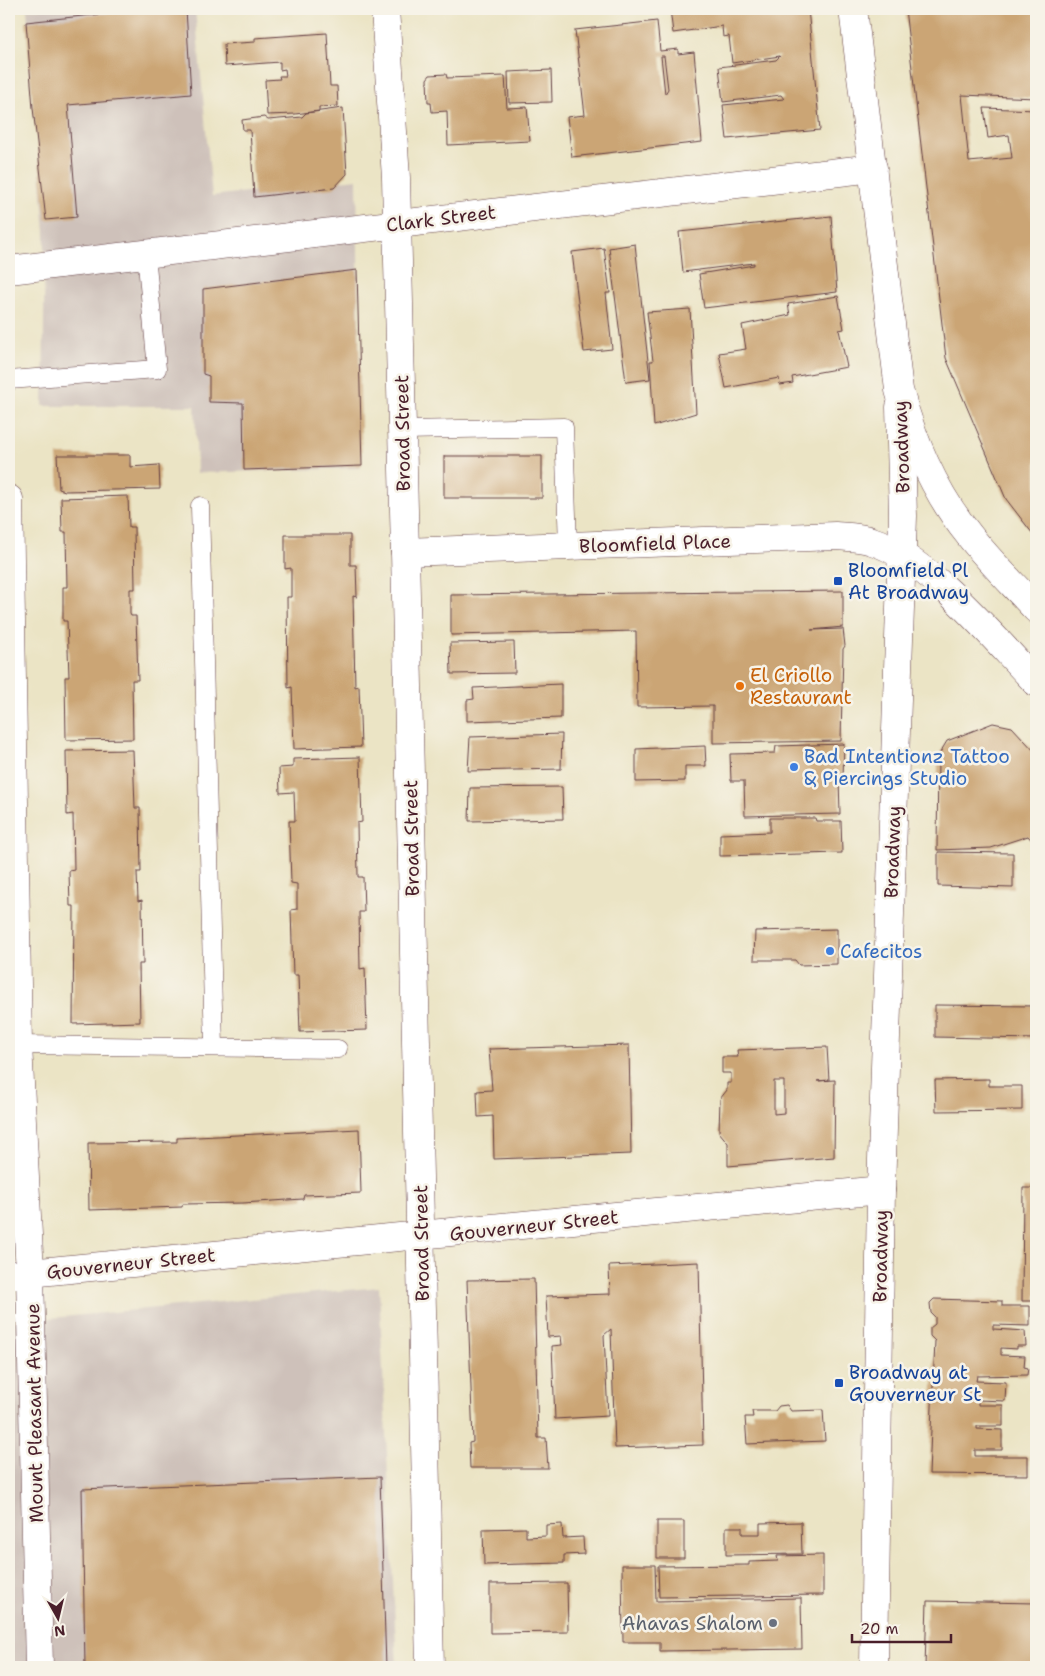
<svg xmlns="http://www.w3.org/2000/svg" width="1045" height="1676" font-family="'Shantell Sans',sans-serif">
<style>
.industrial{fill:#cec1ba}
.building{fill:#cba574;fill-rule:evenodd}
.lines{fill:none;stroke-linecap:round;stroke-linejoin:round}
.lane-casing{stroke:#623d42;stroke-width:19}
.street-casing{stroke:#623d42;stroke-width:29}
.secondary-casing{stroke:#623d42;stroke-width:29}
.primary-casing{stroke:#623d42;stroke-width:29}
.lane{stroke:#fff;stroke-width:18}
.street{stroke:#fff;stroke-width:28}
.secondary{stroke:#fff;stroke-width:28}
.primary{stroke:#fff;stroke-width:28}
.transit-dot{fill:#1a4fb4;stroke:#f7f3e8;stroke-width:2}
.food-dot{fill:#e8710a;stroke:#f7f3e8;stroke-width:2}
.shop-dot{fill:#3f7fe0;stroke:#f7f3e8;stroke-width:2}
.worship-dot{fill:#6b7280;stroke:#f7f3e8;stroke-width:2}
.labels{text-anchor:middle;stroke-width:5;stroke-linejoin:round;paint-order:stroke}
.street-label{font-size:19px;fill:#4a1f2b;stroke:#f7f3e8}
.transit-label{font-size:19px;fill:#164399;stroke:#f7f3e8;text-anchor:start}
.food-label{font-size:19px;fill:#c56008;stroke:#f7f3e8;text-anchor:start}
.shop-label{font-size:19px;fill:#366cbe;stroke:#f7f3e8;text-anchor:start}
.worship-label{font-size:19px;fill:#5b616d;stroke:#f7f3e8;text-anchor:end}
</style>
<rect width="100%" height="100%" fill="#f7f3e8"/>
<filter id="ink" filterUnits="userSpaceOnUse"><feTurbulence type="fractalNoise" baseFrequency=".02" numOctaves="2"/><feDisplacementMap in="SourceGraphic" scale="10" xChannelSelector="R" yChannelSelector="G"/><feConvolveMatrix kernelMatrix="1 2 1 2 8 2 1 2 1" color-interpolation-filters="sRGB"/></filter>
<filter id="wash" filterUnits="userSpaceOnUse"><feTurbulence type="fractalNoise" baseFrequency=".0096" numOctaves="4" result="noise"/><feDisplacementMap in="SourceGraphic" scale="20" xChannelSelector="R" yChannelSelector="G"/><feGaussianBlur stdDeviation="1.12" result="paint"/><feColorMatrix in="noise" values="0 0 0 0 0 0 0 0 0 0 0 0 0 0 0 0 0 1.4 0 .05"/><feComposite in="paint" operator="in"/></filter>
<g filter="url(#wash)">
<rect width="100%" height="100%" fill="#ebe4c5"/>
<path class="industrial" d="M 27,9 L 195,9 L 212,196 L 357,179 L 361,468 L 197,473 L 195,406 L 43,406 L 45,233 Z
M 379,1287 L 397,1667 L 9,1667 L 9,1322 Z"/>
<g id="blocks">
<path class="building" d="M 111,9 L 186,9 L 191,94 L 68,105 L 77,217 L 46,220 L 33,108 L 26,22 L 111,13 Z
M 670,9 L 808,9 L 820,130 L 727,139 L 723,105 L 784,99 L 781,95 L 723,102 L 719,67 L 776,60 L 780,56 L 732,63 L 729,36 L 723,37 L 722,26 L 673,33 Z
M 905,9 L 1036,9 L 1036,98 L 962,95 L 969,162 L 1012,158 L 1009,135 L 988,138 L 984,108 L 1036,110 L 1036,538 L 1006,499 L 946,358 Z
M 657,21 L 660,51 L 678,49 L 678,54 L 694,52 L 702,142 L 572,157 L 567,117 L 585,115 L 575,30 ZM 661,56 L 664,56 L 668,89 L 665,94 Z
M 327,33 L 330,86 L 337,86 L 338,106 L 319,107 L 319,111 L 295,114 L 267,115 L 265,80 L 280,79 L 279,76 L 286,76 L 285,69 L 280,70 L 280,62 L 225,66 L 224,44 L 255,42 L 255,38 Z
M 551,70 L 552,102 L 509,103 L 508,72 Z
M 446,74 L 447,78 L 505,76 L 507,108 L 527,107 L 530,141 L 448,145 L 447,111 L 432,112 L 431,103 L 428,103 L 427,79 L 430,75 Z
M 343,108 L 347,174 L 334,188 L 254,197 L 250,130 L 243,130 L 242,120 L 264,117 L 268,120 L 302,117 L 306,113 Z
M 831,216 L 837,292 L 704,308 L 699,274 L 754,265 L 754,263 L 683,272 L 679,232 Z
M 635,244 L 650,379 L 626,382 L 609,248 Z
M 604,248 L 610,293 L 606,293 L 612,349 L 584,352 L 572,252 Z
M 357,270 L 362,466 L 244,470 L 243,403 L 209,402 L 209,376 L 203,374 L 203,289 Z
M 838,296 L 844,329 L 839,330 L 847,367 L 792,377 L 793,383 L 780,385 L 779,378 L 726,388 L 719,353 L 746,349 L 742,325 L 790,315 L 788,304 Z
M 690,309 L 696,413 L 654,426 L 650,361 L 653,361 L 647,312 Z
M 57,455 L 130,455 L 130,467 L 159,465 L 160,489 L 65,491 L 59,489 Z
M 444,456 L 542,456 L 542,498 L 444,498 Z
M 128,496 L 129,527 L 134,527 L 135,589 L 130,589 L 130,614 L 131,616 L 136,616 L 138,680 L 132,680 L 133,739 L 66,740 L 65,677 L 69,677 L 67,621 L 63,621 L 63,587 L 67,587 L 66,532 L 62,532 L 61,498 Z
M 285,535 L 350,535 L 350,565 L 356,565 L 357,597 L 353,596 L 355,687 L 359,686 L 361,747 L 294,749 L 292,687 L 288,688 L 287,597 L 291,597 L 291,568 L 285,569 Z
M 843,591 L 843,627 L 811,630 L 843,629 L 845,646 L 843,649 L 841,741 L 713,743 L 713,706 L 637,707 L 636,631 L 451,635 L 451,595 Z
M 514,642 L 515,673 L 451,674 L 450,643 Z
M 561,684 L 561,718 L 467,721 L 467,700 L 474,699 L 473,688 Z
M 993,723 L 1012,727 L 1036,753 L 1036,845 L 1028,836 L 991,848 L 937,850 L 938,756 L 947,741 Z
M 562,734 L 561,769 L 468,771 L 470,737 Z
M 844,744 L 843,778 L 839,778 L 840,814 L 745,816 L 744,781 L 731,781 L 730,754 L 775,753 L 776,746 Z
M 705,746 L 706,766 L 685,766 L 685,781 L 636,782 L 636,749 Z
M 133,750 L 135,808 L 140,808 L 141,872 L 137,872 L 138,901 L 142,900 L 143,964 L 139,964 L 140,1022 L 73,1024 L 74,906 L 70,906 L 69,871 L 74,870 L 73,814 L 67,815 L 66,751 Z
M 360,757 L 362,822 L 357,823 L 358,877 L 363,877 L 364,912 L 359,912 L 360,969 L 365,968 L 367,1030 L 300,1032 L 298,975 L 293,975 L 291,910 L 297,909 L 297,884 L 291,883 L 289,821 L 295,821 L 294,792 L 280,793 L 279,768 L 293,767 L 293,759 Z
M 562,787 L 563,819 L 469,821 L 470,788 Z
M 770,818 L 815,818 L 816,821 L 841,821 L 842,853 L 720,856 L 720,834 L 770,832 Z
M 938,852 L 1013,853 L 1013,888 L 938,886 Z
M 837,929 L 837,964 L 799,965 L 795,960 L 754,960 L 755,931 Z
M 935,1005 L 1036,1006 L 1036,1039 L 935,1037 Z
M 629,1045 L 631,1154 L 494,1159 L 493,1116 L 478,1117 L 477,1091 L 492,1090 L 489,1049 Z
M 827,1047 L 829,1080 L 817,1081 L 835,1080 L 834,1157 L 728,1166 L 728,1143 L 719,1132 L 720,1099 L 727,1090 L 727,1083 L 731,1083 L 731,1073 L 722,1073 L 722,1057 L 738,1057 L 737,1050 ZM 774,1081 L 784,1081 L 784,1113 L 774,1114 Z
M 989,1079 L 989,1086 L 1022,1086 L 1022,1110 L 936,1111 L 935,1080 Z
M 359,1129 L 361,1193 L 304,1195 L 303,1199 L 243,1203 L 183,1204 L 182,1207 L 89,1210 L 88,1143 L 177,1142 L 177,1138 Z
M 1023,1188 L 1036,1188 L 1036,1301 L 1022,1301 Z
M 699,1262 L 703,1445 L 615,1448 L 611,1329 L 604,1335 L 608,1416 L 555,1419 L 552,1346 L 562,1345 L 561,1336 L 548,1337 L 546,1296 L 610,1294 L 609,1266 Z
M 534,1279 L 538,1438 L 546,1438 L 548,1468 L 470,1468 L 469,1443 L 473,1442 L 467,1280 Z
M 934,1299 L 1002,1301 L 1002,1306 L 1030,1306 L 1030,1326 L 993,1325 L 993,1329 L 1025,1331 L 1026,1346 L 1017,1346 L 1017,1349 L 1001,1348 L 1001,1355 L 1025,1356 L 1024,1367 L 1028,1368 L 1027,1375 L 977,1376 L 976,1381 L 1006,1382 L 1005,1401 L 978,1400 L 978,1405 L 1003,1405 L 1003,1426 L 977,1426 L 977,1429 L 1002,1430 L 1002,1450 L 975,1450 L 975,1456 L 1028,1456 L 1028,1475 L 929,1474 L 935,1341 L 930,1336 L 930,1328 L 935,1324 L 935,1317 L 931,1313 L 930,1303 Z
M 787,1405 L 791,1411 L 823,1410 L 825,1441 L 747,1444 L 745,1417 L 753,1417 L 752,1411 L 775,1411 L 779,1406 Z
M 380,1477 L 386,1667 L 85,1667 L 82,1489 Z
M 657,1521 L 684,1521 L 684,1558 L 657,1558 Z
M 801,1522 L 802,1554 L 726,1555 L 726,1527 L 742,1527 L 742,1534 L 760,1534 L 760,1523 Z
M 562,1524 L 563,1538 L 583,1537 L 584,1554 L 564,1555 L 564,1563 L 484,1565 L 483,1529 L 526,1528 L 526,1537 L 546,1536 L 546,1525 Z
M 823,1555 L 823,1595 L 659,1597 L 658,1566 L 749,1565 L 749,1562 L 778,1561 L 777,1556 Z
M 622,1565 L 655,1565 L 656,1601 L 801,1598 L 802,1649 L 660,1651 L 660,1642 L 623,1642 Z
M 567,1583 L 568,1632 L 490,1633 L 490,1584 Z
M 927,1601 L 1036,1603 L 1036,1667 L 925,1667 Z"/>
</g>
</g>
<g filter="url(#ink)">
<use href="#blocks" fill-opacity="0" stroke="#623d42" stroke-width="1"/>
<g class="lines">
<g class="lane-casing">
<path id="lane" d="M 9,380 L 157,369 L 146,254
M 402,430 L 564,427 L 568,546
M 200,506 L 214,1047
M 18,1045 L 338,1049"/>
</g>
<g class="street-casing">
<path id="street" d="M 9,270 L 873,168
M 9,499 L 18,1045 L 30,1273 L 39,1667
M 405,552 L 430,1667
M 9,1275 L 881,1190"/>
</g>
<g class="secondary-casing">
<path id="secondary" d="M 874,1667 L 881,1190 L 903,516 L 900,407"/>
</g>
<g class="primary-casing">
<path id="primary" d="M 385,9 L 396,178 L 405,552 L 835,536 C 847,537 860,537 872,541 C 928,558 995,640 1036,682
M 853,9 L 899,390 C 913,442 935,493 969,535 C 989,561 1014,585 1036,609"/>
</g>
<use href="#lane" class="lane"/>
<use href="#street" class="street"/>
<use href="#secondary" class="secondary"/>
<use href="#primary" class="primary"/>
</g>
</g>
<g class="transit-dot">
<rect x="833" y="576" width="10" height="10" rx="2.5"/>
<rect x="834" y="1378" width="10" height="10" rx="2.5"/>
</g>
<circle class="food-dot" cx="740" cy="686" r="5"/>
<g class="shop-dot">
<circle cx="794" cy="767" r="5"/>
<circle cx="830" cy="951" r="5"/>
</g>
<circle class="worship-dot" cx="773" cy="1623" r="5"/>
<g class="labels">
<g class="street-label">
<text transform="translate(441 218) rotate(-7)" y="7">Clark Street</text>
<text transform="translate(402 433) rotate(-91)" y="7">Broad Street</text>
<text transform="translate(901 447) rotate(-92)" y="7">Broadway</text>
<text transform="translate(655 543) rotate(-2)" y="7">Bloomfield Place</text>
<text transform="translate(411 838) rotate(-91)" y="7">Broad Street</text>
<text transform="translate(892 852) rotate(-88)" y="7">Broadway</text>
<text transform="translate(534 1225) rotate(-6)" y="7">Gouverneur Street</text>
<text transform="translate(421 1243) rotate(-91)" y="7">Broad Street</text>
<text transform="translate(880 1256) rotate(-89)" y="7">Broadway</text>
<text transform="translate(131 1263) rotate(-6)" y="7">Gouverneur Street</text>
<text transform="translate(34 1413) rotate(-91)" y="7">Mount Pleasant Avenue</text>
</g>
<g class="transit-label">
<text x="848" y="577">Bloomfield Pl<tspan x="848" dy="22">At Broadway</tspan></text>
<text x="849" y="1379">Broadway at<tspan x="849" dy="22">Gouverneur St</tspan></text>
</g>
<g class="food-label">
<text x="750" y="682">El Criollo<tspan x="750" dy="22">Restaurant</tspan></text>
</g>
<g class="shop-label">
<text x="804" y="763">Bad Intentionz Tattoo<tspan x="804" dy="22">&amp; Piercings Studio</tspan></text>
<text x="840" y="958">Cafecitos</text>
</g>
<g class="worship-label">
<text x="763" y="1630">Ahavas Shalom</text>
</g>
</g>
<rect width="1045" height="1676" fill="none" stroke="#f7f3e8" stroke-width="30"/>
<g transform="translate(58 1618) rotate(172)" stroke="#f7f3e8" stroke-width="4" paint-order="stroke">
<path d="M0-4L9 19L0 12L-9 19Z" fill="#4a1f2b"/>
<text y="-8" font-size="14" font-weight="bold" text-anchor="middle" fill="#4a1f2b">N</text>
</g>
<path d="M852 1634v8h99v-8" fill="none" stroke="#4a1f2b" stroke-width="2.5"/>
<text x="860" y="1634" font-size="15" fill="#4a1f2b" stroke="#f7f3e8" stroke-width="4" paint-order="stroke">20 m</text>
</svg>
